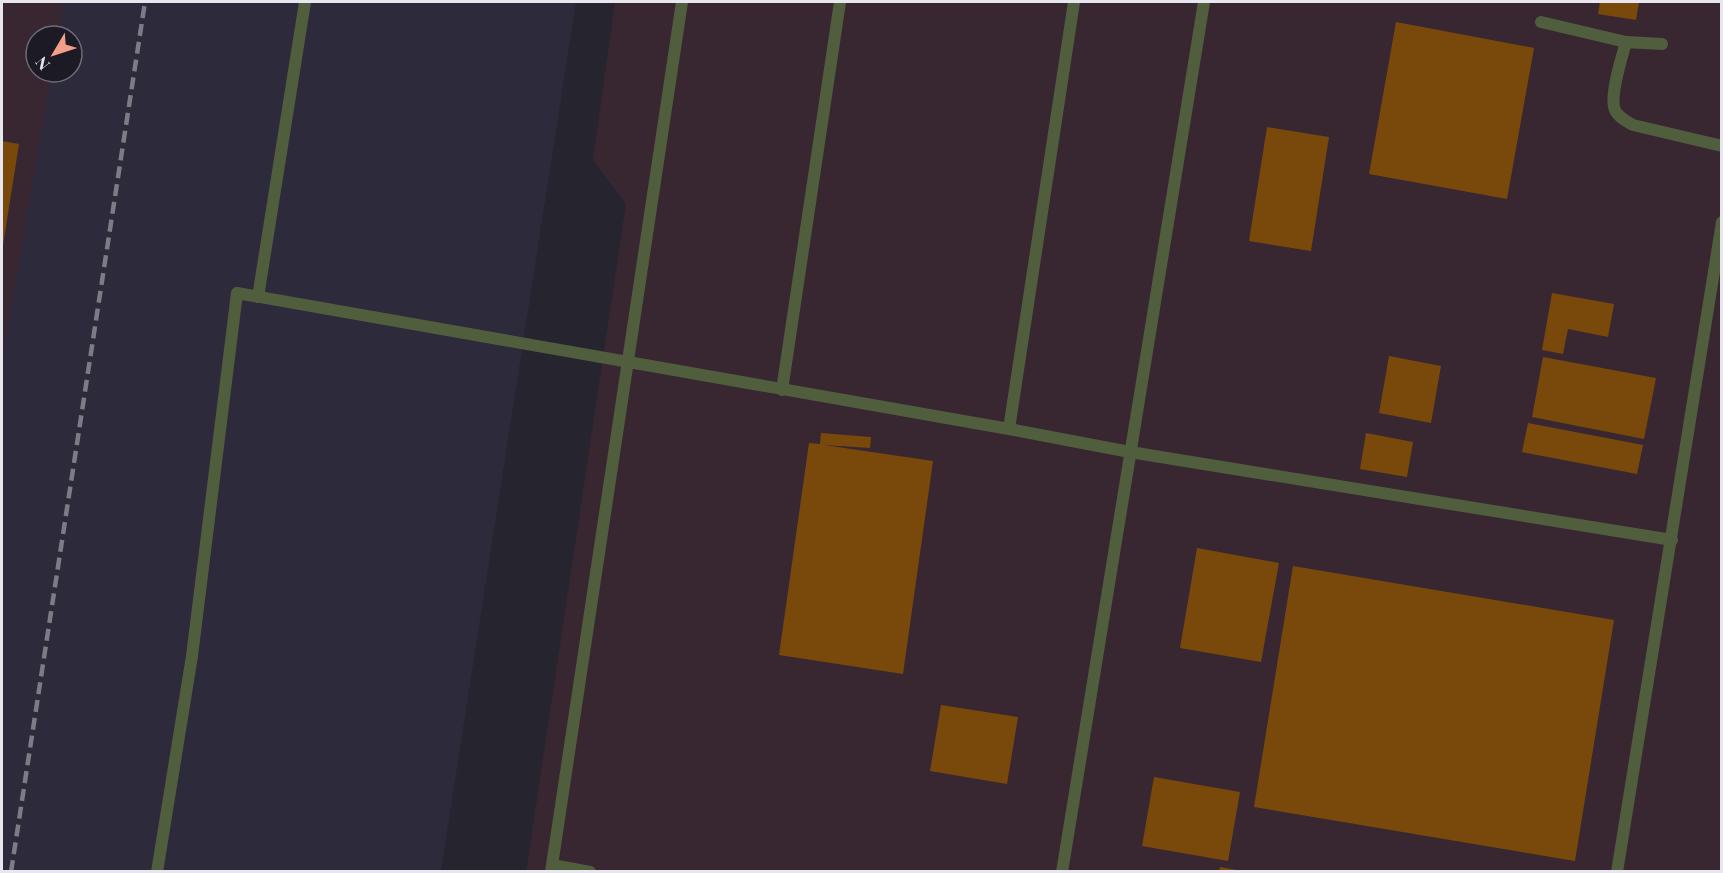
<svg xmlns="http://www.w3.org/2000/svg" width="1723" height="873" font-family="'Playfair Display',serif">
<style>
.built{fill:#2c2a3b}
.industrial{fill:#382731}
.building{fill:#78490b}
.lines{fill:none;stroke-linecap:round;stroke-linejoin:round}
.lane{stroke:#505e3e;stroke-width:12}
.rail{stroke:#7d7c86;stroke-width:4.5;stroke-dasharray:12 6;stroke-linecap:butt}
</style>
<rect width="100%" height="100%" fill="#25242f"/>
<path class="built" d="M 53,2 L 576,2 L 441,871 L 2,872 L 2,323 L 42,72 L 72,72 L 72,36 L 48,36 Z"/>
<path class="industrial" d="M 2,2 L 64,2 L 58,36 L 36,36 L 36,72 L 52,72 L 2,359 Z
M 615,2 L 1721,2 L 1721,871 L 526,872 L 626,204 L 593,160 Z"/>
<path class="building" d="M 1600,2 L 1639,2 L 1636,20 L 1598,14 Z
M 1396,22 L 1534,48 L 1507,199 L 1369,174 Z
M 1267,127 L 1329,137 L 1311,251 L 1249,241 Z
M 2,141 L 19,144 L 3,245 L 2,245 Z
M 1552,293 L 1614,304 L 1608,337 L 1568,329 L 1563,354 L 1542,350 Z
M 1389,356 L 1441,366 L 1431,423 L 1379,413 Z
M 1543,357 L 1656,378 L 1644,439 L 1532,417 Z
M 1528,423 L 1643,445 L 1637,474 L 1522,452 Z
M 821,433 L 871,437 L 870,448 L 824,445 L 933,461 L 903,674 L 779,655 L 809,443 L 820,444 Z
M 1366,433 L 1413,442 L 1407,477 L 1360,469 Z
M 1197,548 L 1279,563 L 1261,662 L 1180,648 Z
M 1293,566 L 1614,620 L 1575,861 L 1254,807 Z
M 941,705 L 1018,717 L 1007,784 L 930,771 Z
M 1154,777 L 1240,792 L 1228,861 L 1142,846 Z
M 1220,867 L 1237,870 L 1237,872 L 1219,872 Z"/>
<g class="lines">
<path class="lane" d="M 1541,22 L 1626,42 L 1662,44
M 1626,42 C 1622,57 1609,96 1615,110 C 1618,117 1626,121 1633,125 L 1722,146
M 258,297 L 305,2
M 782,390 L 840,2
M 1009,429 L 1074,2
M 552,865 L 590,872
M 157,872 L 192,656 L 237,293 L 1009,429 L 1130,452 L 1672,540
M 551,872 L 682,2
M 1062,872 L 1204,2
M 1617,872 L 1722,222"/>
<path class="rail" d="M 11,872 L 145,2"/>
</g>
<rect width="1723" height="873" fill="none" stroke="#e8e7ef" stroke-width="6"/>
<g transform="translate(54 54) rotate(231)"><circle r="28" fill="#1c1a25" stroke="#6e6c76" stroke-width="1.5"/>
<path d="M0-4.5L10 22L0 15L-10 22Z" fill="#f49e8a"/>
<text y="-9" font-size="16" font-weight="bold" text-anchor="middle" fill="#e8e7ef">N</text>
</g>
</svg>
